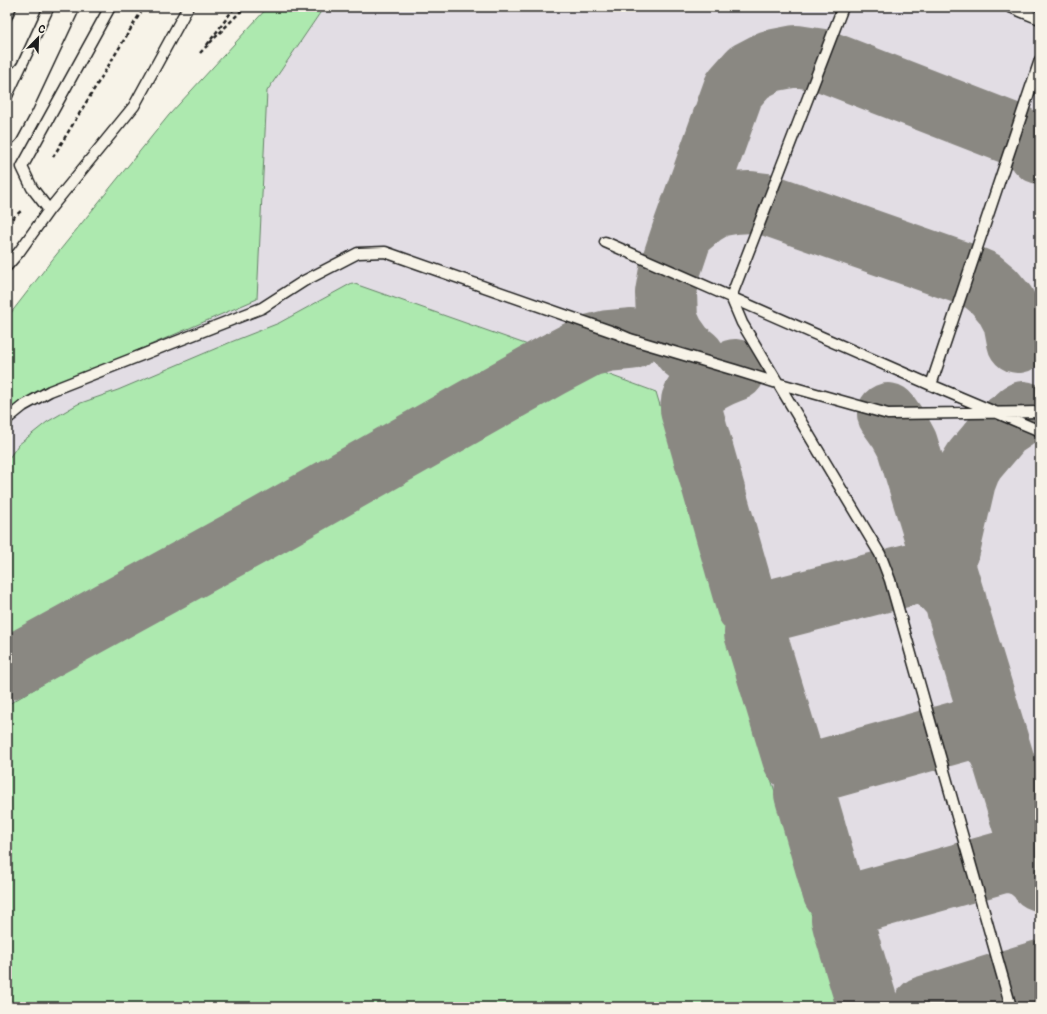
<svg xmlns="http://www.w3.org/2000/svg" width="1047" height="1014" font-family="Pangolin,sans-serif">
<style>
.built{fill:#e2dde4}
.green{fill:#ade9af;stroke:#648266}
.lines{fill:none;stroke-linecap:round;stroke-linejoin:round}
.taxiway{stroke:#8a8882;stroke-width:62}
.service-casing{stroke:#1c1c1c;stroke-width:13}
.primary-casing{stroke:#1c1c1c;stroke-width:25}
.path{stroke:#1c1c1c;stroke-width:2.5;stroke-dasharray:4 3;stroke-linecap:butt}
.service{stroke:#f7f3e8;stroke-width:10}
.primary{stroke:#f7f3e8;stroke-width:22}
</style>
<rect width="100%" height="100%" fill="#f7f3e8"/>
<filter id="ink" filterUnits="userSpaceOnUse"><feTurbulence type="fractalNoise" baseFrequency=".025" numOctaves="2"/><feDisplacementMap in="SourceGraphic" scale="8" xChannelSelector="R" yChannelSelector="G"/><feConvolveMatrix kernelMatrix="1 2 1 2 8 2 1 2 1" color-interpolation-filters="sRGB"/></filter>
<g filter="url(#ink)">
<path class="built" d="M 268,7 L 1040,7 L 1040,1007 L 7,1007 L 7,318 L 52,260 L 169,115 Z"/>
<path class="green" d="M 268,7 L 324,7 L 267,91 L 257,299 L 41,392 L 7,412 L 7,318 L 52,260 L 169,115 Z
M 352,283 L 528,345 L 7,640 L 7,461 L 18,445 L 47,422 L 78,404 L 118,390 L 231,342 L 279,323 Z
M 588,367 L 656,392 L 839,1007 L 7,1007 L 7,705 Z"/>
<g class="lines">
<path class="taxiway" d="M 683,231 L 734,89 L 749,72 L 770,61 L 796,56 L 822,60 L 1015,135 L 1033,145 L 1040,153
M 695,358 L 684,349 L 674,335 L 667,320 L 666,293 L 670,270 L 683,231 L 702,215 L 717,206 L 734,203 L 750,202 L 766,204 L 968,275 L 982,281 L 994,291 L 1005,304 L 1014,321 L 1018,342
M 735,370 C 721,375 697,385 692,401 C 692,404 691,407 691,410 L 747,606 C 753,610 757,613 765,612
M 888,414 L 900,431 L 907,444 L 1040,880
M 938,563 L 949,550 L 965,481 L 970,468 L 975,460 L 1002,428 L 1014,420 L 1023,412
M 7,669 L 255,533 L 552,365 L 588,346 L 608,341 L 630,339
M 815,772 C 804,768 799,767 793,758 L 755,633 C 755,623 759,620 765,612 L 916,573 C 920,574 924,574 928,576 C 940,581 949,591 956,602
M 850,905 C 841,901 838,899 833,891 L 805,794 C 806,783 806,779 815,772 L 965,730 C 970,730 975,730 979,731 C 990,733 997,745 1001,754
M 868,1007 L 844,927 L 842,919 L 845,908 L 850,905 L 1007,861 C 1024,865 1027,866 1040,879
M 924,1007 L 1040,971"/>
<g class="service-casing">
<path id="service" d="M 110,7 L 22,167 L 32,188 L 49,210 L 134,106 L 188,7
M 843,7 L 731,297 L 742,323 L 880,554 L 890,580 L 1011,1007
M 1010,7 L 1040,19
M 605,242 L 931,385 L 1040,431
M 7,266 L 19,252 L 49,210
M 931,385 L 1040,60
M 7,419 L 23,406 L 50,391 L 262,308 L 304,281 L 358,253 L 385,252 L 616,333 L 630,339 L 735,370 L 777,383 L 888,414 L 1040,412"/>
</g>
<g class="primary-casing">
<path id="primary" d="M 7,57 L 30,7
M 7,133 L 22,105 L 68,7"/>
</g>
<path class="path" d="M 207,45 L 235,7
M 200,53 L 245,7
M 53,157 L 144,7
M 7,223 L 21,211"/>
<use href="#service" class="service"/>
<use href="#primary" class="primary"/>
</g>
</g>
<rect width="1047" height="1014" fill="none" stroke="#f7f3e8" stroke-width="24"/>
<rect x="12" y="12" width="1023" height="990" fill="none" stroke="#1c1c1c" stroke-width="1.5" filter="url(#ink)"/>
<g transform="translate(38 38) rotate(23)" stroke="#f7f3e8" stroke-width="3" paint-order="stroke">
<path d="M0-3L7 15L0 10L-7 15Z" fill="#1c1c1c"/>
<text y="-6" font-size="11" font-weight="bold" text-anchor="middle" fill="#1c1c1c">С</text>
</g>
</svg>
